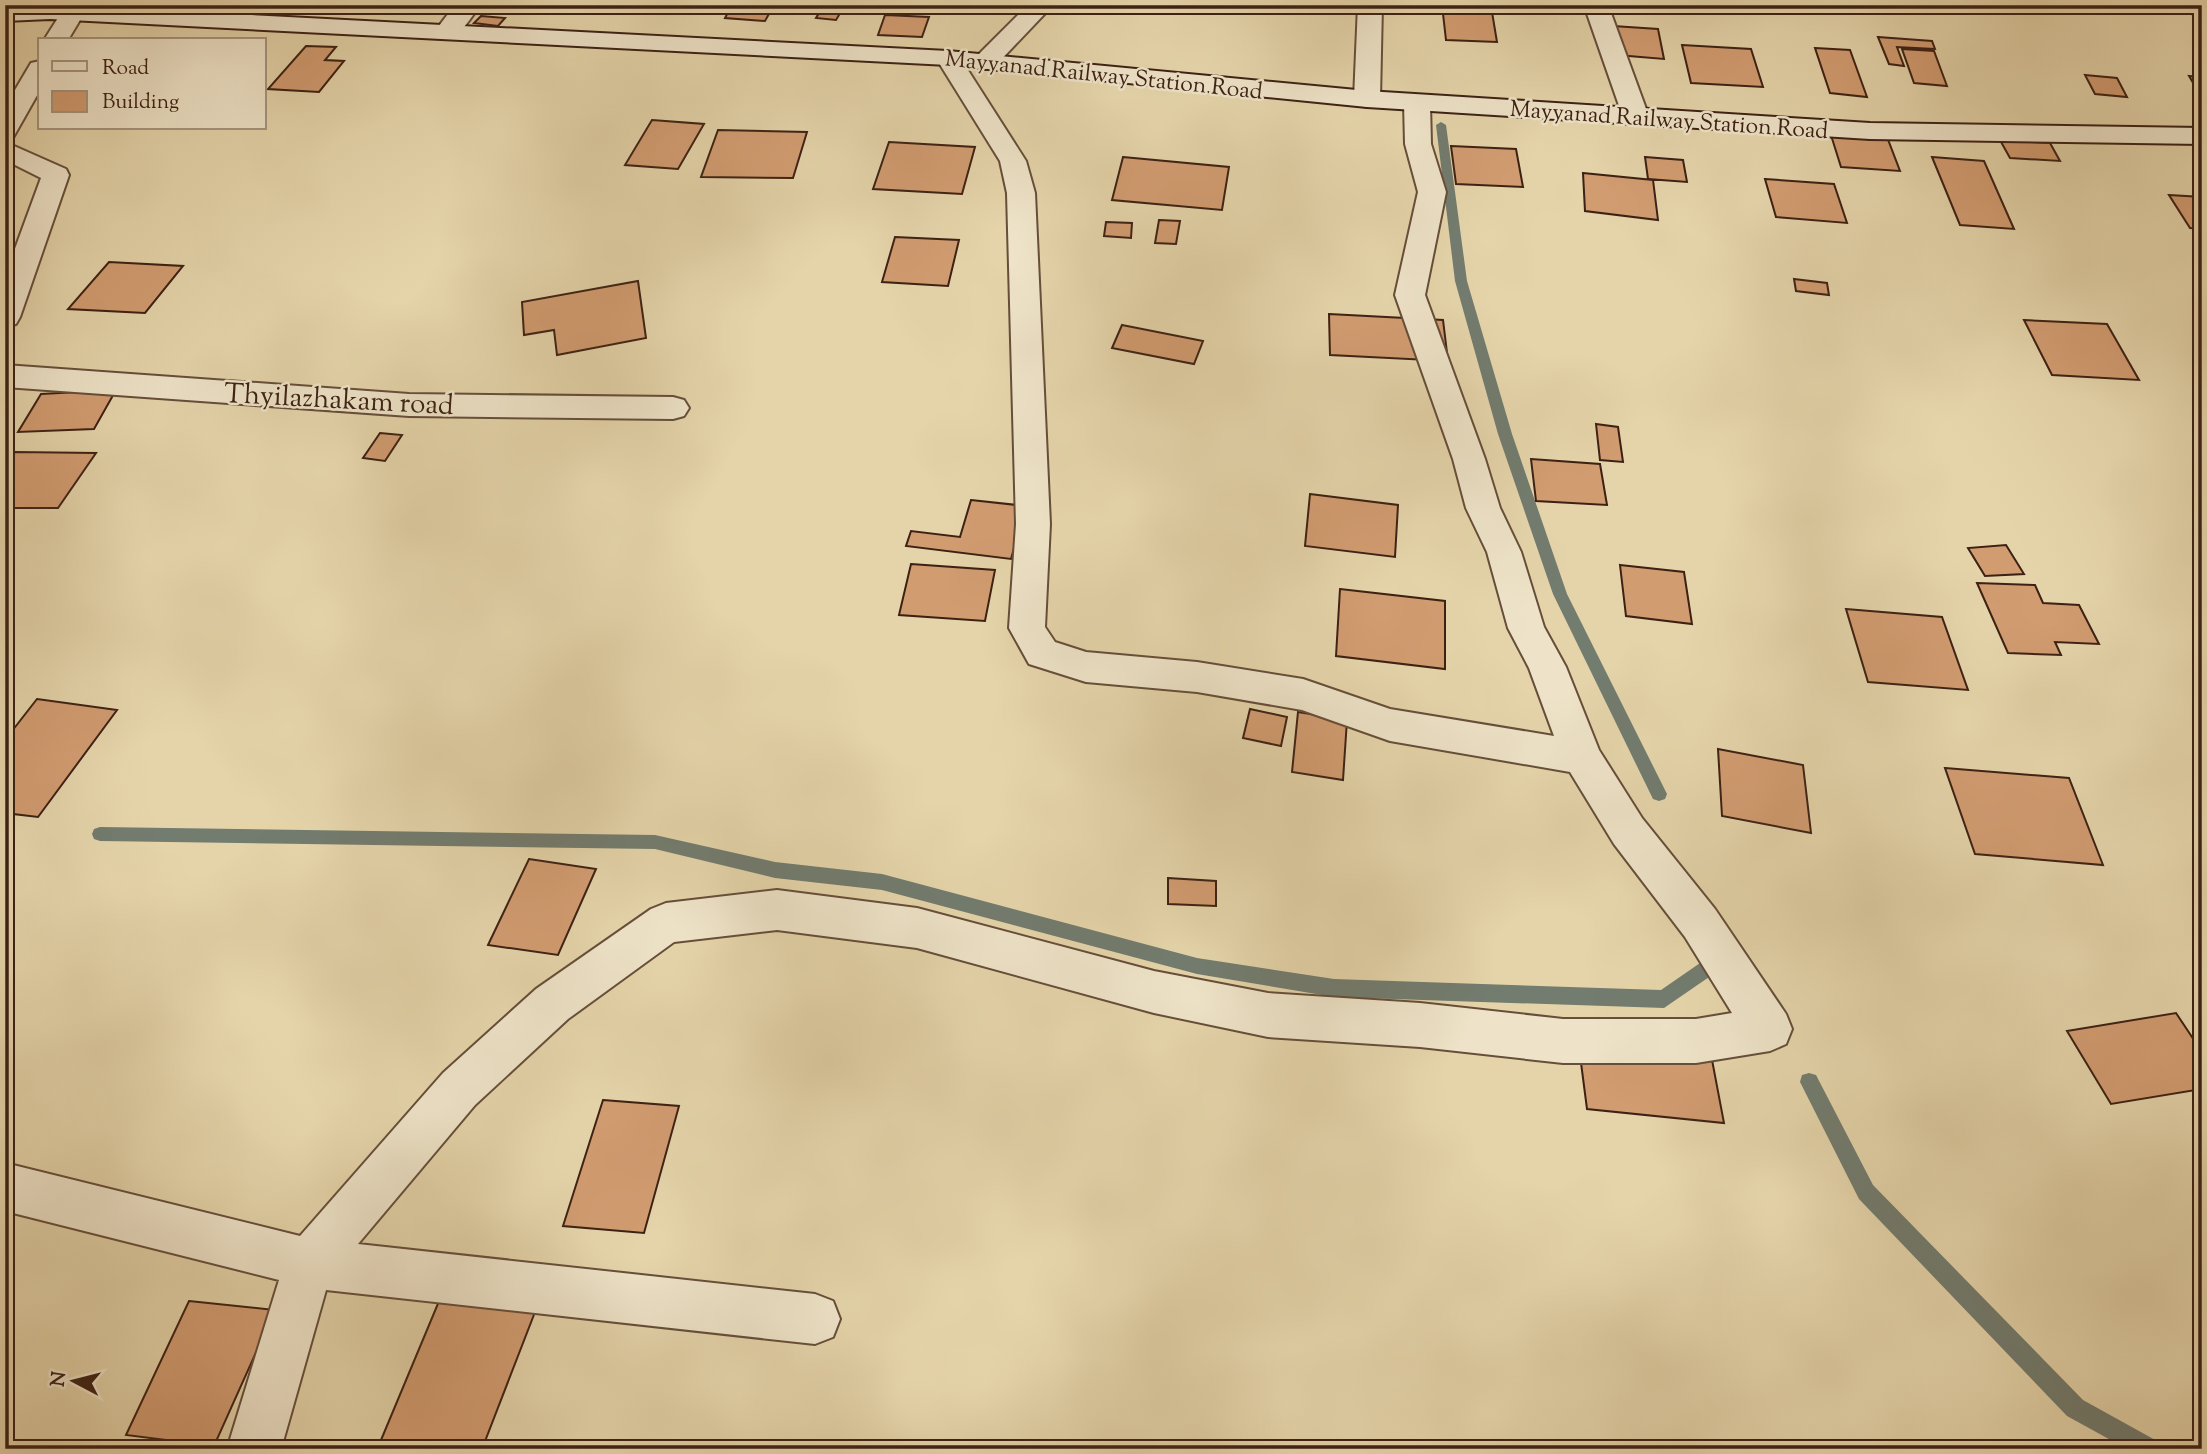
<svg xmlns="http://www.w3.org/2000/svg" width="2207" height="1454" font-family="'Sorts Mill Goudy',serif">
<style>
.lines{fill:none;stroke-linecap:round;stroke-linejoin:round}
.stream{fill:#727c6f;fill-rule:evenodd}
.building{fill:#d29c71;stroke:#3c2114;stroke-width:2}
.street-casing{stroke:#664e3a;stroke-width:4}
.secondary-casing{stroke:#3c2114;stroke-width:4}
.street{fill:#eee3c8;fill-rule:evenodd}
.secondary{fill:#eee3c8;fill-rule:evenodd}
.labels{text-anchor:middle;stroke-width:5;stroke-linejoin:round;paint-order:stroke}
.far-street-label{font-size:23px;fill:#3c2114;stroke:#eee3c8}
.street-label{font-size:28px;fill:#3c2114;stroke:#eee3c8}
</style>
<rect width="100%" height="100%" fill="#e5d4aa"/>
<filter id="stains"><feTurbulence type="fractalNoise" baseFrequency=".00286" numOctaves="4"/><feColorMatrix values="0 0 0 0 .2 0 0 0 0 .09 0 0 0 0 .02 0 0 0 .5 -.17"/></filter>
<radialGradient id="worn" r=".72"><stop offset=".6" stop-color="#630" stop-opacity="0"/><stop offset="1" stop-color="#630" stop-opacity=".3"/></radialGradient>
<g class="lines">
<path class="stream" d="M 1441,122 L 1446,125 L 1467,281 L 1512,434 L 1567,594 L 1667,794 L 1665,799 L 1659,801 L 1653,799 L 1553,594 L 1498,434 L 1455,281 L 1436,125 Z
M 100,827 L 655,835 L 775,862 L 882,874 L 1197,958 L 1334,979 L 1661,990 L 1716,952 L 1722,950 L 1728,952 L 1731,958 L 1728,964 L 1664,1008 L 1334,997 L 1197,974 L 882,890 L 775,878 L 655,849 L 100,841 L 94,839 L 92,834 L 94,829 Z
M 1809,1073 L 1816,1075 L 1873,1185 L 2083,1400 L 2157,1441 L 2160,1449 L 2127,1449 L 2067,1416 L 1859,1199 L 1800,1082 L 1802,1075 Z"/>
</g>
<path class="building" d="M 165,5 L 223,5 L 219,9 Z
M 491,5 L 515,5 L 507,13 L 486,10 Z
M 640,5 L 675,5 L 671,10 L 638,8 Z
M 732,5 L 774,5 L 765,21 L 725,18 Z
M 824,5 L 845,5 L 836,20 L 816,18 Z
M 889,5 L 933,5 L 929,14 L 886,11 Z
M 1442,5 L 1491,6 L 1497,42 L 1446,40 Z
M 885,15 L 929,17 L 922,37 L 878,35 Z
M 481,16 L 505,18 L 498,26 L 474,23 Z
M 1613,26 L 1658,29 L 1664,59 L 1617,55 Z
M 1878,37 L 1932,41 L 1935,49 L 1897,47 L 1904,66 L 1889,64 Z
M 1682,45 L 1751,49 L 1763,87 L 1691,83 Z
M 306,46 L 336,47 L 325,60 L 344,61 L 319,92 L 268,89 Z
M 1815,48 L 1850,50 L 1867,97 L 1830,93 Z
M 1902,49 L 1934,51 L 1947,86 L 1914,83 Z
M 2085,75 L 2117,78 L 2127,97 L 2095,94 Z
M 2189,76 L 2202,77 L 2202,98 Z
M 652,120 L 704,124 L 678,169 L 625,165 Z
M 718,130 L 807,132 L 793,178 L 701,177 Z
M 1830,132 L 1887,137 L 1900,171 L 1841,167 Z
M 2000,140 L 2050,143 L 2060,161 L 2010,158 Z
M 889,142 L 975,147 L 962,194 L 873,189 Z
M 1451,146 L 1516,149 L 1523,187 L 1456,184 Z
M 1123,157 L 1229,167 L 1222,210 L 1112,200 Z
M 1645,157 L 1683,160 L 1687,182 L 1648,179 Z
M 1932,157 L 1984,161 L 2014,229 L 1960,225 Z
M 1583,173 L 1653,180 L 1658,220 L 1585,211 Z
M 1765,179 L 1834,184 L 1847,223 L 1776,217 Z
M 2169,195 L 2202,197 L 2202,229 L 2190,228 Z
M 1159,220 L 1180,221 L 1176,244 L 1155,243 Z
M 1106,222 L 1132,223 L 1131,238 L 1104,236 Z
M 895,237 L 959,240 L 948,286 L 882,282 Z
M 109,262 L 183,266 L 145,313 L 68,309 Z
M 1794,279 L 1827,283 L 1829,295 L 1796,291 Z
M 638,281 L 646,338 L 557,355 L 554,330 L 524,335 L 522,302 Z
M 1329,314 L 1443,320 L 1448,361 L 1330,355 Z
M 2024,320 L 2107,324 L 2139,380 L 2052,375 Z
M 1122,325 L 1203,341 L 1194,364 L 1112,348 Z
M 116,390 L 94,429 L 18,432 L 41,394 Z
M 1596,424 L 1618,427 L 1623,462 L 1600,460 Z
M 380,433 L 402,435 L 385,461 L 363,458 Z
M 15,452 L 96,453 L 58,508 L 5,508 L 5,466 Z
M 1531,459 L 1600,464 L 1607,505 L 1536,501 Z
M 1310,494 L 1398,505 L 1395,557 L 1305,546 Z
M 971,500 L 1026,506 L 1011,559 L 906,546 L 911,531 L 960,537 Z
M 2006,545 L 2024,574 L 1985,576 L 1968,548 Z
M 911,564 L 995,570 L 985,621 L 899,615 Z
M 1620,565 L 1684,572 L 1692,624 L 1626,616 Z
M 1977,583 L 2035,585 L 2043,603 L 2079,605 L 2099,644 L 2055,642 L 2061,655 L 2008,653 Z
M 1340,589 L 1445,601 L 1445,669 L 1336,656 Z
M 1846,609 L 1942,617 L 1968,690 L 1868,682 Z
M 37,699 L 117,710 L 38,817 L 5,813 L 5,740 Z
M 1250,709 L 1287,717 L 1281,746 L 1243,738 Z
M 1298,712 L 1347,720 L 1343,780 L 1292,772 Z
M 1718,749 L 1803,765 L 1811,833 L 1722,816 Z
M 1945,768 L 2069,778 L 2103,865 L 1975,854 Z
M 529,859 L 596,869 L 558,955 L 488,945 Z
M 1168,878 L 1216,881 L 1216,906 L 1168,904 Z
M 2176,1013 L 2202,1052 L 2202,1089 L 2111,1104 L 2067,1031 Z
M 1577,1032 L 1709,1044 L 1724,1123 L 1587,1109 Z
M 603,1100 L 679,1106 L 644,1233 L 563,1226 Z
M 442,1294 L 535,1312 L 482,1449 L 425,1449 L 381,1440 Z
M 189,1301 L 275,1310 L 214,1446 L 126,1435 Z"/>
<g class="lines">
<g class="street-casing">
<path id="street" d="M 455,5 L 480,5 C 469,20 459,41 439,36 L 435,31 Z
M 1028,5 L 1053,5 L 994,67 L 985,69 L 976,67 L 973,62 L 976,57 Z
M 1358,5 L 1382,5 L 1380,99 L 1376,104 L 1367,107 L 1358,104 L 1354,99 Z
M 1584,5 L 1608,5 L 1649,117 L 1645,122 L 1636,125 L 1627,122 L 1623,117 Z
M 2186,5 L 2202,5 L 2202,17 L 2194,15 Z
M 71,8 L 79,10 L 83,15 L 68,40 L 44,40 L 63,10 Z
M 948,51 L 957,53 L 1026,161 L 1035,193 L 1050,524 L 1045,627 L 1055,642 L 1086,652 L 1197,662 L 1303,679 L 1390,709 L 1554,736 L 1529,668 L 1508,628 L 1487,552 L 1466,508 L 1453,459 L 1395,295 L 1418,192 L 1405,144 L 1404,103 L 1408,98 L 1417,95 L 1426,98 L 1430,103 L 1431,144 L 1446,192 L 1425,295 L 1485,459 L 1500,508 L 1521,552 L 1544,627 L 1566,667 L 1599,750 L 1642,818 L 1715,909 L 1786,1014 L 1792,1029 L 1786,1044 L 1770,1051 L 1696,1063 L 1563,1063 L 1420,1047 L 1268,1037 L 1154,1013 L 917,948 L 777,930 L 674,942 L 568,1019 L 475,1105 L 358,1244 L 815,1294 L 833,1301 L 840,1319 L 833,1337 L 815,1344 L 326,1290 L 281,1449 L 227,1449 L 279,1280 L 5,1211 L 5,1163 L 300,1236 L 443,1073 L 536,989 L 651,909 L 666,903 L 777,890 L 917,908 L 1154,971 L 1268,993 L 1420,1003 L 1563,1019 L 1696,1019 L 1732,1013 L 1685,937 L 1614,844 L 1570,772 L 1390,741 L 1302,710 L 1197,692 L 1086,682 L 1029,664 L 1009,628 L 1016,524 L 1007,193 L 1000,161 L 936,58 L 939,53 Z
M 40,61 L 40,90 L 14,136 L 5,138 L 5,107 L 31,63 Z
M 5,142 L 66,169 L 69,175 L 20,317 L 16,324 L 5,327 L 5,276 L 41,178 L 5,160 Z
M 5,365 L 409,394 L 673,397 L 684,400 L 689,408 L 684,416 L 673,419 L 409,416 L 5,387 Z"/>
</g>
<g class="secondary-casing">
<path id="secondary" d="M 56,5 L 948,51 L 1367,91 L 1870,123 L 2202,128 L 2202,144 L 1870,139 L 1367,107 L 948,65 L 50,19 L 5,21 L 5,7 Z"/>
</g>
<use href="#street" class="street"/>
<use href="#secondary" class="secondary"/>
</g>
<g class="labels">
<g class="far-street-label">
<text transform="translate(1104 74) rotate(6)" y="8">Mayyanad Railway Station Road</text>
<text transform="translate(1669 119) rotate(4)" y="8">Mayyanad Railway Station Road</text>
</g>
<g class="street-label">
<text transform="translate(339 398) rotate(3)" y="10">Thyilazhakam road</text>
</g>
</g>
<rect width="2207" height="1454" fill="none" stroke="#e5d4aa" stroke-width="28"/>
<rect x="7" y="7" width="2193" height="1440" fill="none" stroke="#3c2114" stroke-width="3.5"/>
<rect x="14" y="14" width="2179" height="1426" fill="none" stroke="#3c2114" stroke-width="2"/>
<rect x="38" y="38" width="228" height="91" fill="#eee3c8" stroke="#a79580" stroke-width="2"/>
<rect x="52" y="61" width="35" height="10" fill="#eee3c8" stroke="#a79580" stroke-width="2"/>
<text x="102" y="74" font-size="21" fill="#3c2114">Road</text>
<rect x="52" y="91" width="35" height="21" fill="#d29c71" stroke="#a79580" stroke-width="2"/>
<text x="102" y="108" font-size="21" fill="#3c2114">Building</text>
<g transform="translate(74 1381) rotate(277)" stroke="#eee3c8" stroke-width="5" paint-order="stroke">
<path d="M0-5L12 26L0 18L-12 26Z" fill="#3c2114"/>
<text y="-10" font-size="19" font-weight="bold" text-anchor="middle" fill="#3c2114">N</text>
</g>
<rect width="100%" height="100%" filter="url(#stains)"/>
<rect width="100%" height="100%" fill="url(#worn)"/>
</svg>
